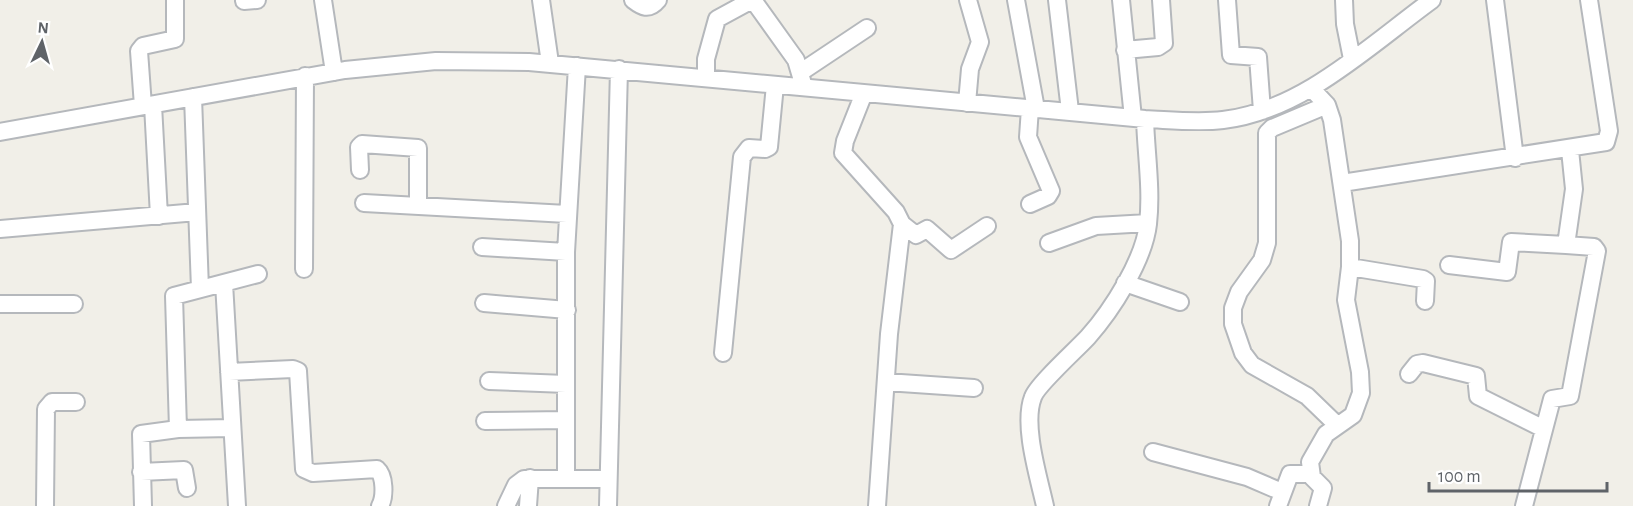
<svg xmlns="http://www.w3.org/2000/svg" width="1633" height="506" font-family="'Alegreya Sans',sans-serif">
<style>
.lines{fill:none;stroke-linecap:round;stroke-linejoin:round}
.minor-casing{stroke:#b5b8bc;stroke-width:20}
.minor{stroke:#fff;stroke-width:16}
</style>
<rect width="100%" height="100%" fill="#f1efe8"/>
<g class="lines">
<g class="minor-casing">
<path id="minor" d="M 323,0 L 334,72
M 541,0 L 550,63
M 633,0 C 642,7 649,11 658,0
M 753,0 L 796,60 L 804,87
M 1016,0 L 1036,109
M 1057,0 L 1070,111
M 1121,0 L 1133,118
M 1227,0 L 1231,55 L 1258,57 L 1262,111
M 1344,0 L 1345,24 L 1352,59
M 1495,0 L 1515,158
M 244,1 L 257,0
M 1125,50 L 1158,47 L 1164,43 L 1161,0
M 801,72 L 867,28
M 706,78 L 706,59 L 717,19 L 752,0
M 1311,88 L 1327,105 L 1332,120 L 1350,241 L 1350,267 L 1346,300 L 1360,372 L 1361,393 L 1353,415 L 1326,434 L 1310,462 L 1312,477 L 1323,488 L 1318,506
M 864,93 L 845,141 L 843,153 L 896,212 L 902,224 L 889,334 L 877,506
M 193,97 L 200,289
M 967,103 L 970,69 L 980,42 L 968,0
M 153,105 L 159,216
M 1327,105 L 1272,128 L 1267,133 L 1267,243 L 1262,260 L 1239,292 L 1233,308 L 1233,324 L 1243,353 L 1252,365 L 1307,396 L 1337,425
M 143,106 L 139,51 L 143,46 L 175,39 L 175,0
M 1030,108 L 1028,137 L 1051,191 L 1048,196 L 1030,204
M 0,132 L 345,70 L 436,61 L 529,62 L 1145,119 C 1170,120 1198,123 1223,120 C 1302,111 1370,45 1432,0
M 360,170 L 359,147 L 362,144 L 418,148 L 418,206
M 1342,183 L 1606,142 L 1609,131 L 1589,0
M 364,203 L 567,214
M 902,224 L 916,235 L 927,229 L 951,250 L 987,226
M 0,229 L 197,212
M 1049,243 L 1096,226 L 1148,223
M 482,247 L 566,252
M 1449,265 L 1507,272 L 1511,242 L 1566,245
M 1350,267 L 1423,279 L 1426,281 L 1425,301
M 304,269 L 305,76
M 224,283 L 237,506
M 1125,283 L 1180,302
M 484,303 L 567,310
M 0,304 L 74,304
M 723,353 L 742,157 L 749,148 L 765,149 L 769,147 L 775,85
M 229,372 L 293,369 L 298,371 L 304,469 L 313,473 L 377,469 C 385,476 385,497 380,506
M 1409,374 L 1417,364 L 1423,363 L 1476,376 L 1478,396 L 1544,429
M 489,381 L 566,384
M 886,382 L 974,388
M 485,421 L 566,420
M 178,429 L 174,296 L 258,274
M 1153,452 L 1247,477 L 1282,492
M 141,472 L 184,470 L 187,488
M 566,479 L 566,252 L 577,66
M 45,506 L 46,409 L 52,402 L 76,402
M 143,506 L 141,434 L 178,429 L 232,428
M 506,506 L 516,485 L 524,479 L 608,479
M 528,506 L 530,478
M 608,506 L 619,69
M 1045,506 C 1039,478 1022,425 1033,397 C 1037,385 1077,349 1088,337 C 1112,310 1144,260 1148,224 C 1152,190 1146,153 1145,119
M 1278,506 L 1290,474 L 1310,474
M 1524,506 L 1552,399 L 1570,396 L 1597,251 L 1594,247 L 1566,245 L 1574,189 L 1570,150"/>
</g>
<use href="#minor" class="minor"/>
</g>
<g transform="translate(42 42) rotate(5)" stroke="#ffffff" stroke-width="4.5" paint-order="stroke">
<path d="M0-4.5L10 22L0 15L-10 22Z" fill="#5f6368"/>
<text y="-9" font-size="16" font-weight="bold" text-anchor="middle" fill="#5f6368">N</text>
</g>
<path d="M1429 482v9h178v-9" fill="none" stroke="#5f6368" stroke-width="3"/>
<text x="1438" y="482" font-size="18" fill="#5f6368" stroke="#ffffff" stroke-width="4.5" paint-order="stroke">100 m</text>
</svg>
